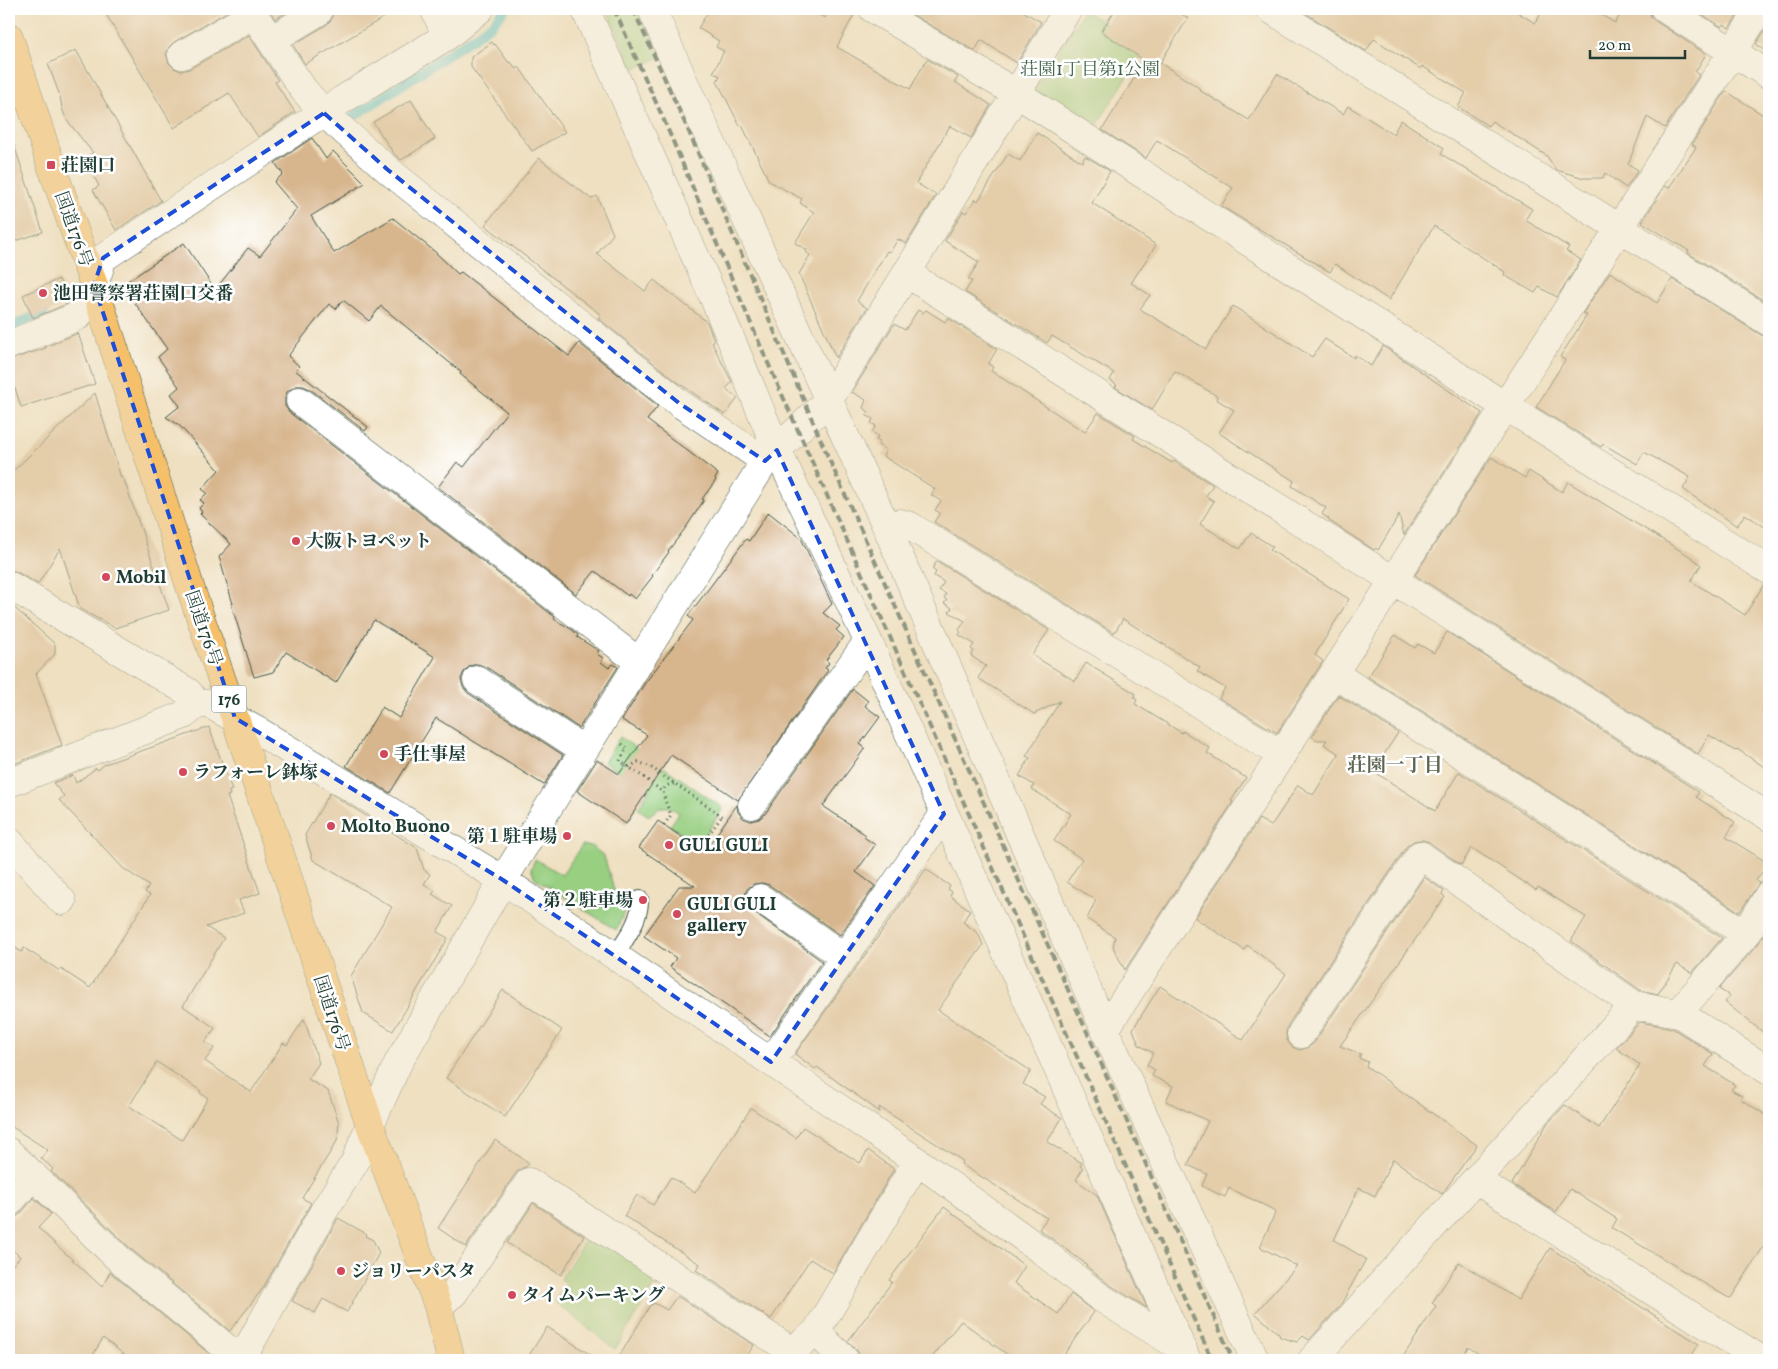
<svg xmlns="http://www.w3.org/2000/svg" width="1778" height="1369" font-family="Vollkorn,'Noto Serif JP',serif">
<style>
.green{fill:#98cf81;stroke:#5c865a}
.lines{fill:none;stroke-linecap:round;stroke-linejoin:round}
.stream{stroke:#55c2cb;stroke-width:10}
.building{fill:#d7b58d;fill-rule:evenodd}
.lane-casing{stroke:#3e5549;stroke-width:18}
.street-casing{stroke:#3e5549;stroke-width:29}
.highway-casing{stroke:#3e5549;stroke-width:29}
.path{stroke:#3e5549;stroke-width:3;stroke-dasharray:1 4;stroke-linecap:butt}
.lane{stroke:#fff;stroke-width:16}
.street{stroke:#fff;stroke-width:28}
.highway{stroke:#f6c06b;stroke-width:28}
.rail{stroke:#1f3d34;stroke-width:4;stroke-dasharray:8 4;stroke-linecap:butt}
.marked{fill:none;stroke:#1d4ed8;stroke-width:4;stroke-dasharray:10 6;stroke-linejoin:round}
.poi-dot{fill:#d1495b;stroke:#fff;stroke-width:2}
.labels{text-anchor:middle;stroke-width:5;stroke-linejoin:round;paint-order:stroke}
.shield{fill:#fff;stroke:#627771;stroke-width:1}
.shield-label{font-size:16px;font-weight:bold;fill:#1f3d34}
.park-label{font-size:18px;fill:#3d6247;stroke:#fff}
.poi-label{font-size:18px;font-weight:bold;fill:#1f3d34;stroke:#fff;text-anchor:start}
.street-label{font-size:18px;fill:#1f3d34;stroke:#fff}
.neighbourhood-label{font-size:19px;font-weight:bold;fill:#5f6753;stroke:#fff}
</style>
<rect width="100%" height="100%" fill="#fff"/>
<filter id="ink" filterUnits="userSpaceOnUse"><feTurbulence type="fractalNoise" baseFrequency=".02" numOctaves="2"/><feDisplacementMap in="SourceGraphic" scale="10" xChannelSelector="R" yChannelSelector="G"/><feConvolveMatrix kernelMatrix="1 2 1 2 8 2 1 2 1" color-interpolation-filters="sRGB"/></filter>
<filter id="wash" filterUnits="userSpaceOnUse"><feTurbulence type="fractalNoise" baseFrequency=".0096" numOctaves="4" result="noise"/><feDisplacementMap in="SourceGraphic" scale="20" xChannelSelector="R" yChannelSelector="G"/><feGaussianBlur stdDeviation="1.12" result="paint"/><feColorMatrix in="noise" values="0 0 0 0 0 0 0 0 0 0 0 0 0 0 0 0 0 1.4 0 .05"/><feComposite in="paint" operator="in"/></filter>
<g filter="url(#wash)">
<rect width="100%" height="100%" fill="#efe0c1"/>
<path class="green" d="M 607,9 L 639,9 L 661,57 L 633,69 Z
M 1084,10 L 1145,49 L 1095,128 L 1034,90 Z
M 620,737 L 723,808 L 699,845 L 670,826 L 679,813 C 666,803 660,806 649,816 L 638,809 L 649,791 L 604,762 Z
M 582,845 L 591,846 L 604,856 L 614,890 L 624,913 L 616,930 L 535,878 L 531,869 L 535,859 L 562,875 Z
M 589,1233 L 660,1277 L 615,1349 L 555,1302 L 566,1283 L 561,1279 Z"/>
<g class="lines">
<path class="stream" d="M 348,120 L 473,38 L 491,25 L 505,9
M 9,328 L 44,312"/>
</g>
<g id="blocks">
<path class="building" d="M 103,9 L 232,9 L 174,42 L 169,47 L 166,54 L 169,63 L 174,68 L 181,71 L 189,69 L 249,35 L 278,80 L 275,82 L 295,112 L 258,137 L 229,93 L 174,128 Z
M 269,9 L 293,9 L 275,19 Z
M 333,9 L 398,9 L 305,64 L 293,45 L 326,25 L 332,19 Z
M 710,9 L 807,9 L 825,18 L 830,9 L 857,9 L 837,47 L 910,89 L 927,59 L 958,77 L 955,82 L 991,105 L 971,138 L 950,126 L 916,183 L 936,195 L 906,244 L 898,239 L 890,252 L 887,251 L 857,301 L 867,308 L 836,358 L 799,274 L 810,255 L 806,252 L 807,250 L 795,243 L 814,212 L 800,203 L 802,199 L 769,181 L 742,125 L 740,126 L 717,81 L 720,76 L 713,73 L 724,51 L 716,47 L 719,41 L 698,28 Z
M 903,9 L 1019,9 L 1041,22 L 1017,63 L 981,40 L 975,51 Z
M 1116,9 L 1173,9 L 1188,18 L 1160,63 L 1195,85 L 1200,89 L 1199,90 L 1249,120 L 1277,74 L 1343,114 L 1348,106 L 1393,134 L 1401,120 L 1444,148 L 1441,154 L 1532,209 L 1525,220 L 1569,247 L 1566,251 L 1581,260 L 1557,297 L 1539,287 L 1535,293 L 1504,275 L 1505,272 L 1434,226 L 1389,300 L 1335,264 L 1330,272 L 1221,206 L 1233,188 L 1157,140 L 1146,158 L 1102,130 L 1145,61 L 1101,31 Z
M 1299,9 L 1512,9 L 1535,23 L 1544,9 L 1591,9 L 1615,23 L 1624,9 L 1649,9 L 1651,17 L 1657,22 L 1706,54 L 1695,72 L 1699,75 L 1665,128 L 1647,117 L 1628,164 L 1638,170 L 1626,188 L 1605,173 L 1603,178 L 1584,178 L 1556,170 L 1547,156 L 1492,121 L 1488,126 L 1458,107 L 1466,93 L 1422,66 L 1421,69 L 1374,39 L 1366,51 Z
M 1694,9 L 1742,9 L 1729,28 L 1724,24 L 1722,27 Z
M 1769,24 L 1769,53 L 1756,44 Z
M 492,42 L 494,45 L 495,44 L 509,63 L 511,62 L 516,69 L 519,67 L 565,132 L 532,151 L 471,67 L 471,57 Z
M 76,50 L 161,201 L 116,230 L 93,190 L 99,186 L 84,158 L 93,153 L 66,119 L 62,108 L 60,96 L 48,64 Z
M 1726,91 L 1766,117 L 1764,121 L 1769,124 L 1769,304 L 1688,253 L 1689,251 L 1642,222 L 1665,186 L 1669,188 L 1696,147 L 1692,144 Z
M 411,100 L 435,139 L 401,160 L 394,154 L 373,122 Z
M 1037,133 L 1082,162 L 1085,156 L 1110,171 L 1092,203 L 1156,245 L 1131,283 L 1150,295 L 1140,309 L 1206,349 L 1233,306 L 1312,357 L 1325,339 L 1354,358 L 1355,355 L 1371,366 L 1383,346 L 1482,413 L 1404,535 L 1399,515 L 1378,550 L 1376,548 L 1374,550 L 1328,520 L 1329,519 L 1322,514 L 1326,508 L 1292,486 L 1294,481 L 1219,433 L 1234,410 L 1216,399 L 1217,396 L 1175,371 L 1152,410 L 1115,387 L 1117,385 L 1110,380 L 1114,373 L 1052,336 L 1047,343 L 965,292 L 972,281 L 968,279 L 979,262 L 945,241 L 963,211 L 966,213 L 976,199 L 978,201 L 1008,154 L 1020,161 Z
M 312,138 L 326,159 L 333,151 L 365,183 L 311,216 L 334,253 L 393,218 L 434,251 L 458,274 L 461,272 L 569,356 L 579,343 L 658,406 L 647,420 L 718,474 L 715,479 L 716,480 L 702,499 L 704,500 L 687,526 L 668,551 L 669,552 L 652,575 L 653,576 L 635,599 L 629,594 L 628,596 L 595,571 L 576,594 L 438,487 L 457,462 L 464,467 L 507,412 L 460,374 L 461,372 L 381,306 L 369,321 L 343,300 L 336,309 L 329,304 L 288,356 L 299,366 L 295,370 L 368,427 L 365,431 L 310,389 L 303,386 L 295,386 L 287,392 L 285,398 L 285,406 L 290,413 L 555,617 L 554,619 L 571,629 L 578,635 L 577,637 L 599,651 L 597,654 L 603,658 L 601,662 L 609,668 L 613,664 L 618,667 L 579,728 L 486,667 L 478,664 L 470,666 L 464,672 L 461,679 L 463,687 L 468,693 L 563,755 L 544,785 L 436,718 L 390,793 L 346,766 L 382,707 L 399,718 L 435,657 L 374,620 L 336,683 L 286,652 L 273,672 L 254,677 L 231,604 L 233,604 L 219,557 L 231,544 L 200,514 L 202,512 L 199,508 L 204,503 L 200,500 L 207,493 L 202,489 L 219,470 L 179,425 L 166,417 L 180,406 L 171,394 L 179,387 L 158,357 L 167,349 L 135,303 L 137,301 L 125,283 L 184,243 L 215,290 L 248,248 L 260,256 L 297,209 L 274,182 L 283,174 L 275,163 Z
M 13,142 L 43,232 L 9,243 L 9,143 Z
M 539,158 L 591,199 L 597,196 L 613,234 L 597,254 L 645,291 L 654,280 L 707,322 L 714,340 L 712,343 L 732,382 L 726,389 L 738,398 L 725,415 L 676,381 L 598,318 L 601,315 L 485,225 Z
M 1610,272 L 1657,303 L 1672,279 L 1761,335 L 1769,337 L 1769,530 L 1745,514 L 1737,526 L 1683,489 L 1690,477 L 1644,452 L 1637,464 L 1603,444 L 1601,447 L 1536,407 L 1565,360 L 1560,357 L 1587,315 L 1583,313 Z
M 59,279 L 68,302 L 67,304 L 33,318 L 23,295 Z
M 918,310 L 923,313 L 926,310 L 945,322 L 948,318 L 997,349 L 988,364 L 993,367 L 991,371 L 1085,432 L 1098,413 L 1135,436 L 1133,439 L 1172,463 L 1174,461 L 1213,485 L 1206,496 L 1214,501 L 1200,524 L 1240,549 L 1251,533 L 1273,547 L 1270,550 L 1349,599 L 1315,655 L 1323,661 L 1277,733 L 1219,698 L 1225,688 L 1197,671 L 1200,667 L 1123,619 L 1114,633 L 934,522 L 940,513 L 935,510 L 941,501 L 931,495 L 935,489 L 883,456 L 886,450 L 878,445 L 880,442 L 876,440 L 878,436 L 872,432 L 876,426 L 871,423 L 873,419 L 866,415 L 869,412 L 863,408 L 866,400 L 852,392 L 894,324 L 905,330 Z
M 78,333 L 95,384 L 21,407 L 15,388 L 9,390 L 9,360 L 46,348 L 45,347 Z
M 95,393 L 121,478 L 123,477 L 169,610 L 115,628 L 80,609 L 60,548 L 38,584 L 17,572 L 9,569 L 9,475 Z
M 1491,457 L 1525,478 L 1529,471 L 1562,492 L 1568,482 L 1691,557 L 1701,565 L 1691,581 L 1745,615 L 1764,584 L 1769,586 L 1769,770 L 1737,749 L 1735,751 L 1709,735 L 1698,754 L 1415,575 Z
M 768,512 L 801,538 L 832,604 L 823,613 L 840,626 L 836,630 L 844,637 L 826,660 L 829,663 L 825,668 L 828,670 L 738,800 L 671,755 L 626,824 L 577,791 L 597,760 L 619,774 L 647,735 L 622,720 L 645,683 L 693,620 L 688,616 L 746,539 L 749,541 Z
M 937,561 L 1049,630 L 1032,655 L 1075,681 L 1086,663 L 1136,694 L 1134,698 L 1137,700 L 1135,704 L 1182,733 L 1183,731 L 1210,748 L 1207,753 L 1246,778 L 1231,801 L 1233,802 L 1125,970 L 1113,947 L 1115,937 L 1087,919 L 1096,900 L 1067,882 L 1082,859 L 1054,841 L 1071,814 L 1032,789 L 1034,785 L 1019,776 L 1030,758 L 1026,756 L 1060,701 L 1034,714 L 978,678 L 986,666 L 971,656 L 974,651 L 971,649 L 974,644 L 959,635 L 961,632 L 959,630 L 965,621 L 949,612 L 952,608 L 944,603 L 947,600 L 944,598 L 946,594 L 939,590 L 944,582 L 934,576 L 936,572 L 932,569 Z
M 9,603 L 55,644 L 55,654 L 36,674 L 62,745 L 9,766 Z
M 1447,632 L 1699,792 L 1696,797 L 1735,822 L 1726,837 L 1768,863 L 1756,881 L 1759,883 L 1740,912 L 1368,677 L 1395,635 L 1415,648 L 1418,644 L 1434,653 Z
M 853,689 L 868,701 L 865,706 L 880,717 L 860,744 L 865,748 L 823,806 L 866,835 L 864,837 L 875,845 L 856,872 L 875,886 L 840,935 L 769,885 L 762,883 L 754,884 L 747,889 L 745,896 L 746,904 L 751,910 L 822,961 L 770,1036 L 670,967 L 676,958 L 644,936 L 679,886 L 695,886 L 639,848 L 658,821 L 704,852 L 737,805 L 738,812 L 743,818 L 751,821 L 759,819 L 765,814 Z
M 1338,695 L 1398,733 L 1373,771 L 1435,811 L 1459,772 L 1722,938 L 1692,973 L 1677,964 L 1658,994 L 1640,990 L 1571,941 L 1586,917 L 1538,887 L 1536,890 L 1472,848 L 1461,865 L 1429,842 L 1422,840 L 1414,841 L 1407,846 L 1288,1025 L 1286,1033 L 1287,1040 L 1292,1047 L 1300,1050 L 1307,1048 L 1314,1043 L 1424,877 L 1444,891 L 1442,894 L 1445,897 L 1340,1046 L 1361,1054 L 1359,1058 L 1368,1062 L 1366,1066 L 1477,1145 L 1442,1194 L 1393,1159 L 1375,1196 L 1359,1188 L 1334,1240 L 1366,1259 L 1340,1306 L 1309,1340 L 1303,1336 L 1297,1342 L 1280,1337 L 1279,1334 L 1255,1313 L 1297,1266 L 1260,1247 L 1276,1211 L 1229,1188 L 1225,1197 L 1202,1186 L 1207,1174 L 1188,1165 L 1208,1121 L 1166,1101 L 1173,1086 L 1152,1076 L 1155,1070 L 1147,1065 L 1153,1053 L 1139,1045 L 1133,1029 L 1160,986 L 1243,1040 L 1286,974 L 1247,945 L 1244,950 L 1195,918 L 1259,819 L 1271,826 L 1298,785 L 1313,795 L 1339,754 L 1324,744 L 1327,740 L 1317,740 L 1312,737 Z
M 209,727 L 232,790 L 229,791 L 230,795 L 227,796 L 260,893 L 239,900 L 244,913 L 206,927 L 224,938 L 183,1006 L 215,1028 L 205,1042 L 214,1048 L 205,1061 L 251,1092 L 283,1043 L 287,1045 L 304,1019 L 319,1063 L 308,1079 L 328,1091 L 339,1123 L 337,1141 L 302,1198 L 311,1203 L 263,1288 L 230,1331 L 132,1250 L 51,1171 L 53,1169 L 41,1158 L 48,1150 L 9,1125 L 9,944 L 22,952 L 24,948 L 60,971 L 61,969 L 90,988 L 150,895 L 145,892 L 149,886 L 123,868 L 59,800 L 64,796 L 53,783 L 73,775 L 76,783 L 96,768 L 98,770 L 105,764 ZM 157,1062 L 201,1091 L 200,1093 L 208,1098 L 182,1140 L 129,1106 Z
M 330,793 L 417,848 L 424,870 L 430,874 L 424,884 L 435,891 L 432,894 L 452,906 L 437,932 L 448,938 L 393,1031 L 363,1013 L 351,976 L 392,907 L 313,860 L 305,835 Z
M 926,869 L 950,886 L 948,889 L 952,892 L 950,896 L 970,910 L 963,922 L 978,933 L 983,945 L 938,1010 L 1031,1071 L 1023,1084 L 1045,1097 L 1040,1104 L 1062,1118 L 1047,1142 L 1082,1163 L 1080,1166 L 1083,1168 L 1076,1180 L 1097,1195 L 1147,1308 L 1107,1283 L 1086,1266 L 1087,1265 L 1039,1229 L 1047,1218 L 961,1164 L 963,1161 L 879,1107 L 880,1112 L 817,1067 L 815,1069 L 795,1054 Z
M 1763,935 L 1769,940 L 1769,1037 L 1725,1002 L 1730,996 L 1719,989 L 1758,944 Z
M 503,990 L 562,1030 L 505,1117 L 446,1078 Z
M 1640,1022 L 1672,1028 L 1713,1054 L 1705,1066 L 1735,1085 L 1731,1090 L 1742,1096 L 1740,1099 L 1769,1117 L 1769,1238 L 1731,1298 L 1727,1297 L 1612,1228 L 1617,1219 L 1570,1189 L 1556,1212 L 1512,1184 L 1547,1124 L 1565,1105 L 1599,1128 L 1640,1065 L 1616,1048 Z
M 751,1108 L 796,1138 L 803,1127 L 860,1163 L 868,1150 L 894,1169 L 833,1273 L 810,1259 L 771,1319 L 696,1270 L 700,1264 L 624,1216 L 637,1195 L 653,1205 L 671,1177 L 695,1193 Z
M 495,1140 L 529,1163 L 526,1167 L 522,1168 L 516,1173 L 466,1247 L 438,1228 Z
M 34,1198 L 51,1214 L 38,1228 L 102,1287 L 110,1272 L 211,1355 L 206,1360 L 131,1360 L 103,1338 L 90,1360 L 9,1360 L 9,1269 L 20,1257 L 9,1246 L 9,1218 L 15,1218 L 20,1214 Z
M 533,1203 L 584,1236 L 561,1275 L 507,1243 Z
M 944,1207 L 1025,1266 L 1014,1283 L 1058,1314 L 1071,1294 L 1094,1312 L 1060,1360 L 1015,1360 L 961,1321 L 930,1360 L 860,1360 L 860,1355 L 856,1349 L 848,1341 L 892,1282 L 889,1280 Z
M 338,1218 L 367,1234 L 365,1236 L 373,1240 L 379,1253 L 347,1312 L 323,1299 L 315,1313 L 292,1301 Z
M 1550,1248 L 1699,1344 L 1689,1360 L 1489,1360 L 1468,1347 L 1460,1360 L 1401,1360 L 1436,1306 L 1432,1303 L 1459,1262 L 1518,1300 Z
M 677,1296 L 754,1345 L 744,1360 L 617,1360 L 651,1304 L 652,1305 L 654,1303 L 667,1310 Z
M 547,1327 L 599,1360 L 526,1360 Z"/>
</g>
</g>
<g filter="url(#ink)">
<use href="#blocks" fill-opacity="0" stroke="#3e5549" stroke-width="1"/>
<g class="lines">
<g class="lane-casing">
<path id="lane" d="M 615,956 C 626,939 641,919 640,899"/>
</g>
<g class="street-casing">
<path id="street" d="M 250,9 L 303,89 L 324,113 L 388,170 L 679,403 L 765,461
M 434,9 L 447,36
M 585,9 L 713,296 L 777,450 L 868,641 L 1187,1360
M 652,9 L 688,91 L 887,528 L 1105,1030 L 1255,1360
M 873,9 L 1016,93 L 1505,406 L 1769,570
M 1270,9 L 1769,322
M 1665,9 L 1769,75
M 271,40 L 318,12
M 182,55 L 254,14
M 906,273 L 1769,817
M 9,345 L 78,316 L 94,285 L 103,258 L 342,100 L 447,36 L 480,9
M 300,401 L 639,662
M 887,528 L 900,523 L 910,526 L 1282,755
M 9,585 L 188,692 L 197,704
M 1334,674 L 1746,934
M 477,680 L 584,750
M 9,783 L 184,715 L 197,704 L 209,704 L 263,734 L 503,880 L 917,1161 L 1042,1251 L 1098,1296 L 1183,1349
M 752,805 L 868,641
M 9,841 L 62,901
M 760,898 L 844,957
M 1678,1013 L 1746,934 L 1769,894
M 1105,1030 L 1760,9
M 1301,1034 L 1420,855 L 1634,1005 L 1678,1013 L 1769,1071
M 771,1062 L 944,814
M 9,1152 L 122,1262 L 241,1360
M 1476,1180 L 1762,1360
M 9,1203 L 33,1175
M 438,1306 L 454,1293 L 529,1182 L 792,1351
M 816,1332 L 845,1360
M 241,1360 L 325,1209 L 355,1162 L 370,1125 L 398,1063 L 503,880 L 765,461 L 829,400 L 1068,9
M 786,1360 L 792,1351 L 816,1332 L 917,1161
M 1312,1360 L 1634,1005"/>
</g>
<g class="highway-casing">
<path id="highway" d="M 9,37 L 51,165 L 94,285 L 193,596 L 235,718 L 370,1125 L 438,1306 L 451,1360"/>
</g>
<path class="path" d="M 622,744 L 627,748 L 620,761 L 652,783 L 663,793
M 629,767 L 638,762 L 649,766 L 725,818
M 664,825 L 671,815 C 668,806 654,785 674,784
M 703,843 L 722,816"/>
<use href="#lane" class="lane"/>
<use href="#street" class="street"/>
<use href="#highway" class="highway"/>
<path class="rail" d="M 614,9 L 663,118 L 764,354 L 1212,1360
M 633,9 L 689,132 L 829,459 L 1096,1052 L 1233,1360"/>
</g>
</g>
<path d="M0 0H1778V1369H0ZM 324,113 L 388,170 L 679,403 L 765,461 L 777,450 L 944,814 L 771,1062 L 503,880 L 235,718 L 94,285 L 103,258 Z" fill="#efe0c1" fill-opacity=".55" fill-rule="evenodd"/>
<path class="marked" d="M 324,113 L 388,170 L 679,403 L 765,461 L 777,450 L 944,814 L 771,1062 L 503,880 L 235,718 L 94,285 L 103,258 Z"/>
<g class="poi-dot">
<rect x="46" y="160" width="10" height="10" rx="2.5"/>
<circle cx="43" cy="293" r="5"/>
<circle cx="296" cy="541" r="5"/>
<circle cx="106" cy="577" r="5"/>
<circle cx="384" cy="754" r="5"/>
<circle cx="183" cy="772" r="5"/>
<circle cx="331" cy="826" r="5"/>
<circle cx="567" cy="836" r="5"/>
<circle cx="669" cy="845" r="5"/>
<circle cx="643" cy="900" r="5"/>
<circle cx="677" cy="914" r="5"/>
<circle cx="341" cy="1271" r="5"/>
<circle cx="512" cy="1295" r="5"/>
</g>
<g class="labels">
<rect class="shield" x="211.5" y="685.5" width="35" height="27" rx="4"/>
<g class="shield-label">
<text x="229" y="705">176</text>
</g>
<g class="park-label">
<text x="1090" y="75">荘園1丁目第1公園</text>
</g>
<g class="poi-label">
<text x="61" y="171">荘園口</text>
<text x="53" y="299">池田警察署荘園口交番</text>
<text x="306" y="547">大阪トヨペット</text>
<text x="116" y="583">Mobil</text>
<text x="394" y="760">手仕事屋</text>
<text x="193" y="778">ラフォーレ鉢塚</text>
<text x="341" y="832">Molto Buono</text>
<text x="557" y="842" text-anchor="end">第１駐車場</text>
<text x="679" y="851">GULI GULI</text>
<text x="633" y="906" text-anchor="end">第２駐車場</text>
<text x="687" y="910">GULI GULI<tspan x="687" dy="21">gallery</tspan></text>
<text x="351" y="1277">ジョリーパスタ</text>
<text x="522" y="1301">タイムパーキング</text>
</g>
<g class="street-label">
<text transform="translate(74 229) rotate(70)" y="6">国道176号</text>
<text transform="translate(204 628) rotate(71)" y="6">国道176号</text>
<text transform="translate(332 1013) rotate(72)" y="6">国道176号</text>
</g>
<g class="neighbourhood-label">
<text x="1395" y="771">荘園一丁目</text>
</g>
</g>
<rect width="1778" height="1369" fill="none" stroke="#fff" stroke-width="30"/>
<path d="M1590 50v8h95v-8" fill="none" stroke="#1f3d34" stroke-width="2.5"/>
<text x="1598" y="50" font-size="15" fill="#1f3d34" stroke="#ffffff" stroke-width="4" paint-order="stroke">20 m</text>
</svg>
